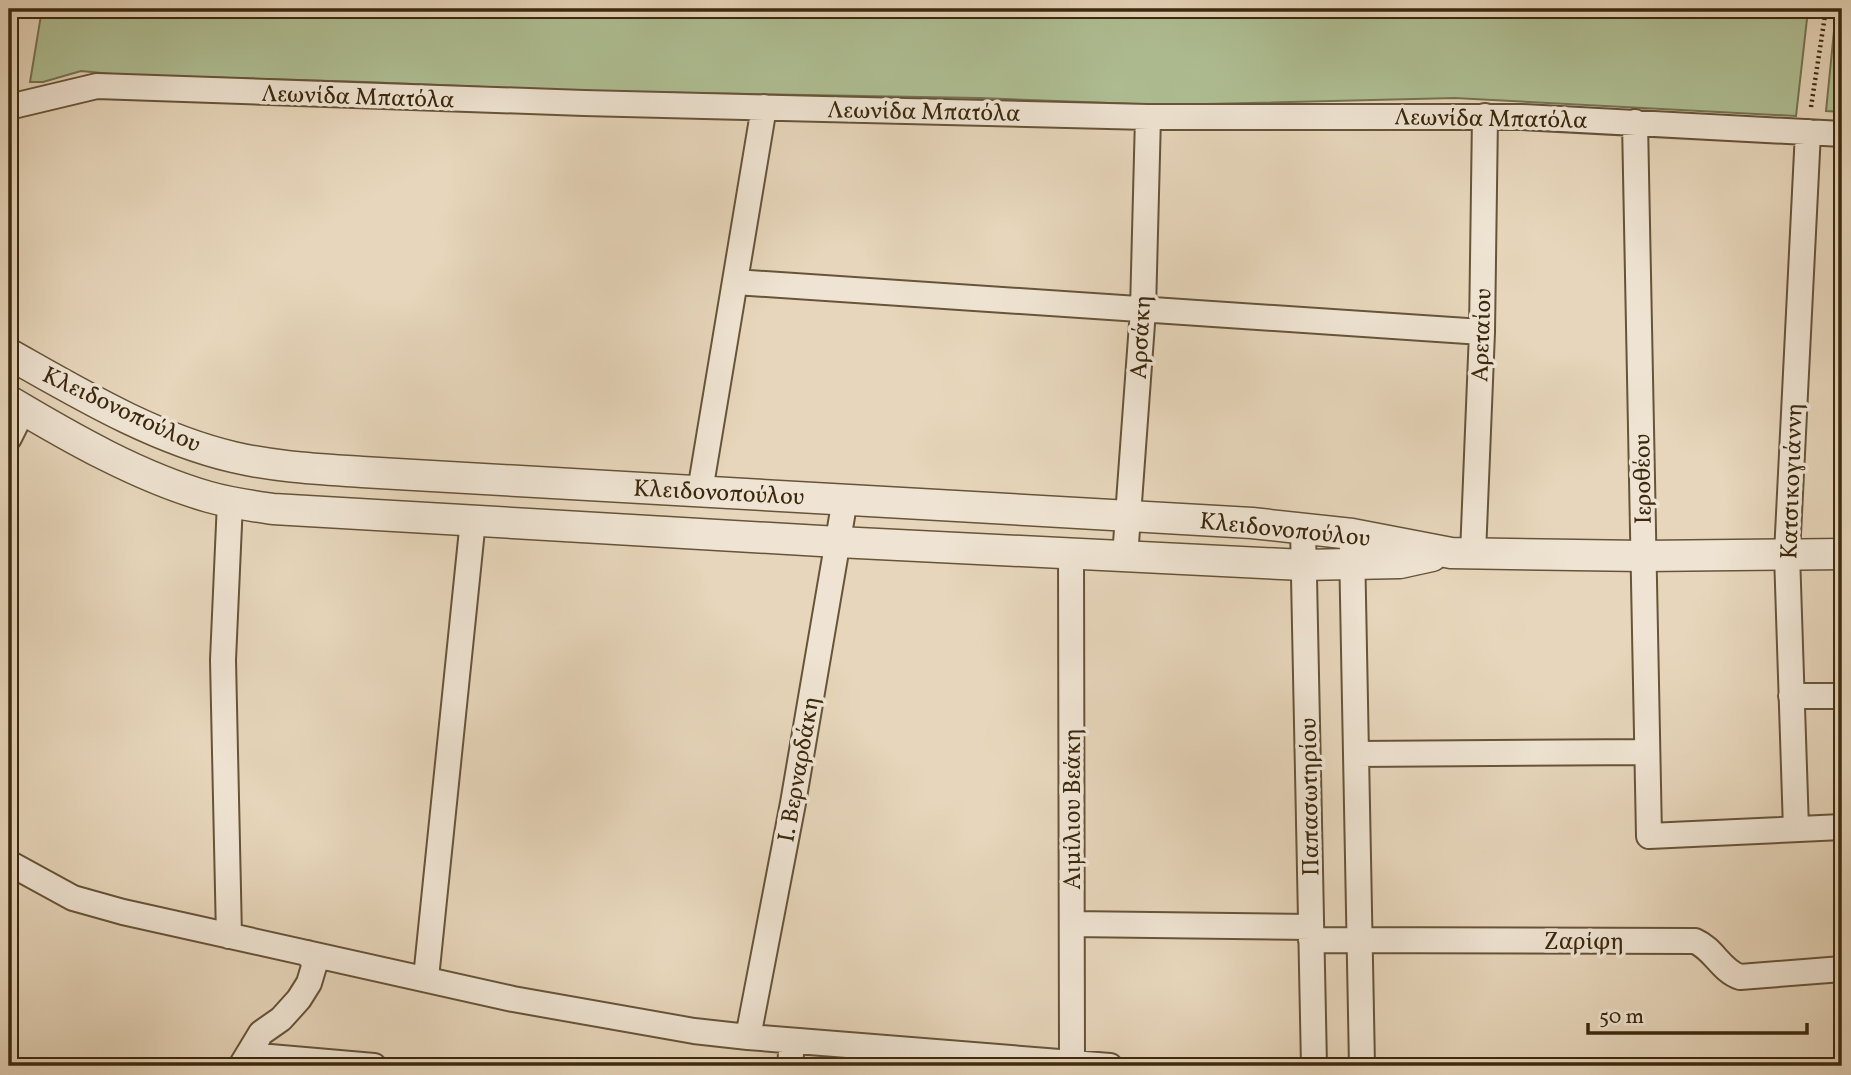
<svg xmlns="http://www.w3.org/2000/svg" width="1851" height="1075" font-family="Vollkorn,serif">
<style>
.green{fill:#afbf94;stroke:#767451;stroke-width:2}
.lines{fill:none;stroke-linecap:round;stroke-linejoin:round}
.minor-casing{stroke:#675439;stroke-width:28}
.tertiary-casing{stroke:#675439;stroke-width:33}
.path{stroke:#3c290e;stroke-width:4.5;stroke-dasharray:2 3.5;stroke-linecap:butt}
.minor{stroke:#efe4d3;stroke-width:24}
.tertiary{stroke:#efe4d3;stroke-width:30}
.labels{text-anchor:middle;stroke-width:7;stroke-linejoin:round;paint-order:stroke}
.street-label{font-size:24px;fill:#3c290e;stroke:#efe4d3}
</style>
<rect width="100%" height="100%" fill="#e7d6bb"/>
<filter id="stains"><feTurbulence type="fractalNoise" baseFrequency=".00286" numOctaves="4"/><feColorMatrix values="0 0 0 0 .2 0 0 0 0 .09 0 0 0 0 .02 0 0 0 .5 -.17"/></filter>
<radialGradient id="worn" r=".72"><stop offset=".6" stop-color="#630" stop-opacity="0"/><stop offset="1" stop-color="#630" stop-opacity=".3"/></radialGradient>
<path class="green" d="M 42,9 L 1604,9 L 1808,10 L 1796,116 L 1455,98 L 1163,105 L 980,98 L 579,91 L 365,82 L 123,75 L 81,71 L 43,82 L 30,82 Z
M 1836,11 L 1842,12 L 1842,112 L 1826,111 Z"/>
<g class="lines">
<g class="minor-casing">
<path id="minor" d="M 9,107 L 97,86 L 584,103 L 1148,117 L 1522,117 L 1842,134
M 1635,122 L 1649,836 L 1842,827
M 735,282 L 1482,332
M 9,438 L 23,410
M 700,491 L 764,107
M 1303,528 L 1314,1066
M 1352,546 L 1362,1066
M 1071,553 L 1072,1064
M 1473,554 L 1482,332 L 1485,116
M 1125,557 L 1143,310 L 1148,117
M 1791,696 L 1842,696
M 1356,754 L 1647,752
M 1796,829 L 1787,554 L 1808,132
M 9,863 L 73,898 L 123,912 L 513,999 L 694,1031 L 748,1037 L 1110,1066
M 1072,924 L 1311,927
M 229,936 L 223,660 L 230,502
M 1311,940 L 1695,941 C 1714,949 1721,971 1740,977 L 1842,969
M 426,978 L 473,520
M 748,1037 L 793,803 L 845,499
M 248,1055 L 374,1066
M 241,1066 L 261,1033 L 281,1019 L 299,999 L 309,983 L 315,963 L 307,953
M 790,1066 L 792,1041"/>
</g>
<g class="tertiary-casing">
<path id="tertiary" d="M 9,354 C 80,394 153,438 233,457 C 275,467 319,469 362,472 L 1252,523 L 1352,534 L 1451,553 L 1643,556 L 1842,554
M 9,401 C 71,438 139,477 209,497 C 230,503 252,506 273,509 L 838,542 L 1303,565 L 1400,563 L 1432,556"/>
</g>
<path class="path" d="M 1811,107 L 1826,9"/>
<use href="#minor" class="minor"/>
<use href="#tertiary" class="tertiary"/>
</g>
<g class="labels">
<g class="street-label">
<text transform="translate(358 96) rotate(2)" y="8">Λεωνίδα Μπατόλα</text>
<text transform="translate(924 111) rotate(1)" y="8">Λεωνίδα Μπατόλα</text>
<text transform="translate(1491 118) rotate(1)" y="8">Λεωνίδα Μπατόλα</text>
<text transform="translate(1481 335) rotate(-88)" y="8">Αρεταίου</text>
<text transform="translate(1140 337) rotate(-87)" y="8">Αρσάκη</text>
<text transform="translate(122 409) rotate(25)" y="8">Κλειδονοπούλου</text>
<text transform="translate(1642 479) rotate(-91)" y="8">Ιεροθέου</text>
<text transform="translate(1791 481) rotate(-88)" y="8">Κατσικογιάννη</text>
<text transform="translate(719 492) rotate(3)" y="8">Κλειδονοπούλου</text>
<text transform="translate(1285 529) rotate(6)" y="8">Κλειδονοπούλου</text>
<text transform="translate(798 769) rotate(-80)" y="8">Ι. Βερναρδάκη</text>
<text transform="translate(1309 797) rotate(-91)" y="8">Παπασωτηρίου</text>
<text transform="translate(1072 809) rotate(-90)" y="8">Αιμίλιου Βεάκη</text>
<text x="1584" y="949">Ζαρίφη</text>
</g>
</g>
<rect width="1851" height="1075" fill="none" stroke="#e7d6bb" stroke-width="35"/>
<rect x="10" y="10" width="1830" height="1054" fill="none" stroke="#3c290e" stroke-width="3.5"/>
<rect x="18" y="18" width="1816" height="1040" fill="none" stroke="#3c290e" stroke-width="2"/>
<path d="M1588 1023v10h219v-10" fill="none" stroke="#3c290e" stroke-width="3.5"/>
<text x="1599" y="1023" font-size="21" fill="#3c290e" stroke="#efe4d3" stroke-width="5" paint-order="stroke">50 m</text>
<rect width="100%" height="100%" filter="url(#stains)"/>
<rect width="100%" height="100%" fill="url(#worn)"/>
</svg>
